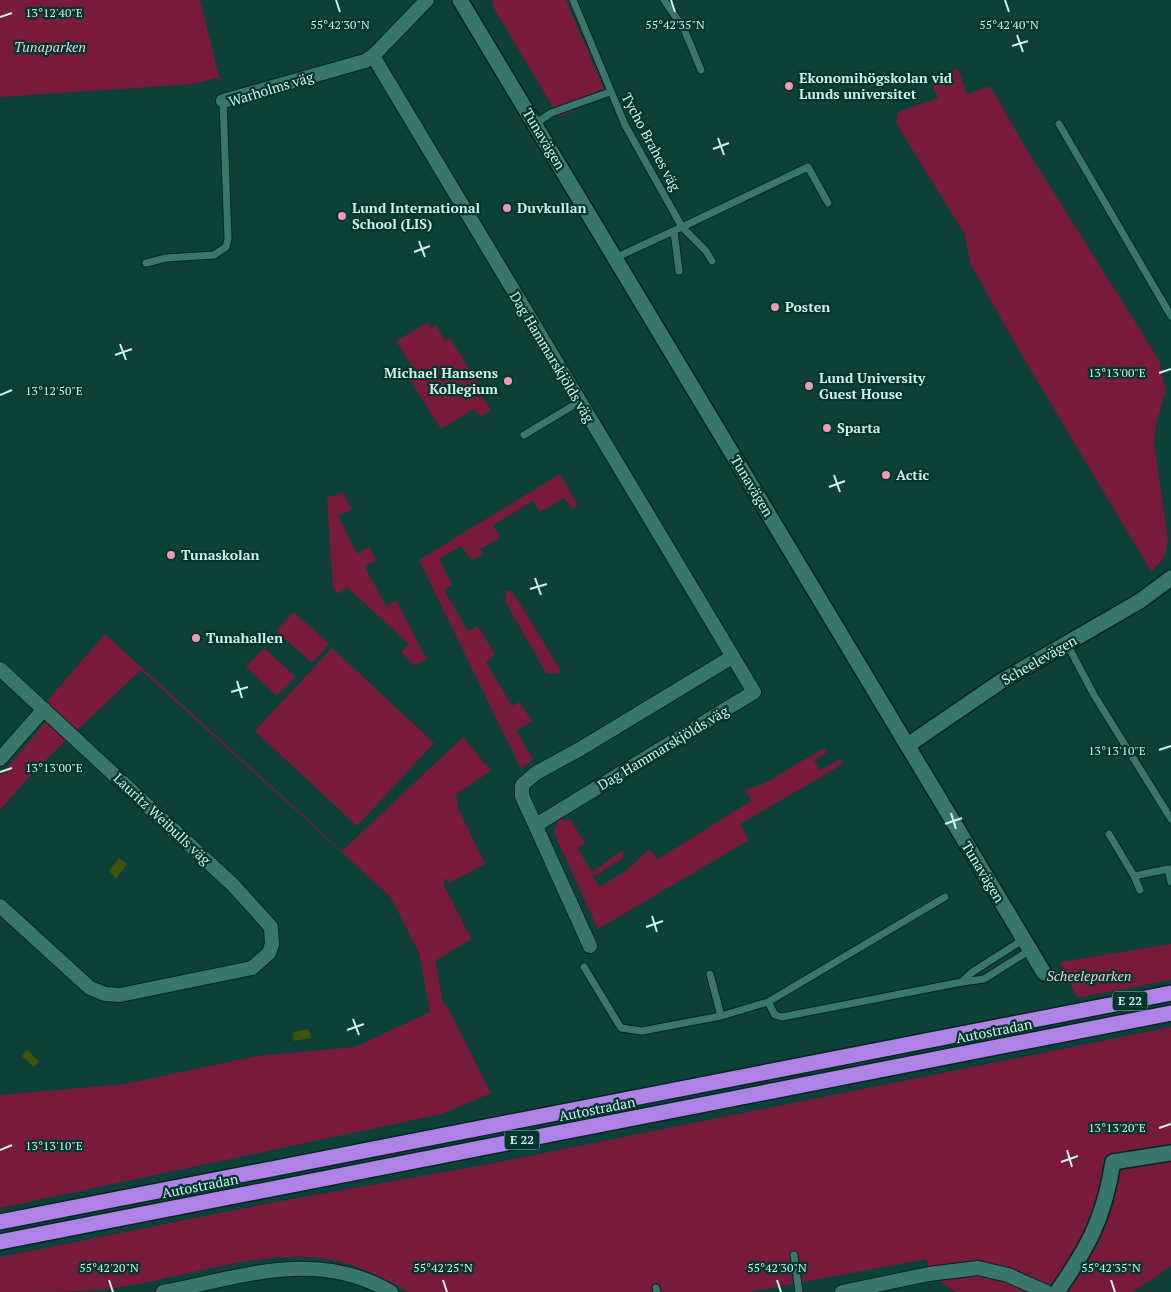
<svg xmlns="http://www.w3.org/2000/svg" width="1171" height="1292" font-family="'PT Serif',serif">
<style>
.green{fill:#771a3c}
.water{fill:#415308}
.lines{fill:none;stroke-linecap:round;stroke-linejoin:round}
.service-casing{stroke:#032521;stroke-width:9}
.minor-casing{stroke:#032521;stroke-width:16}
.tertiary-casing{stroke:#032521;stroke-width:18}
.secondary-casing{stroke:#032521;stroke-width:18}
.motorway-casing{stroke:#032521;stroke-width:18}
.service{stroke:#39776e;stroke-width:7}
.minor{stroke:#39776e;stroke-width:14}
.tertiary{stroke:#39776e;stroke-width:15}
.secondary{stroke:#39776e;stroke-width:15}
.motorway{stroke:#af82e6;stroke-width:15}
.ticks{fill:none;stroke:#d1f0ea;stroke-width:2}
.poi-dot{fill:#f29ab0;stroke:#013630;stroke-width:2}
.labels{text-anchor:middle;stroke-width:4.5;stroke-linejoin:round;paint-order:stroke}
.shield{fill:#013630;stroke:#93b8b2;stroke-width:1}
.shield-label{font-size:12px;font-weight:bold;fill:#d1f0ea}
.park-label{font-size:14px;font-style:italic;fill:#eeccd3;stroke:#013630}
.poi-label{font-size:14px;font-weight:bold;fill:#d1f0ea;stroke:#013630;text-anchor:start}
.street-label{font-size:14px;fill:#d1f0ea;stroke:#013630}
.ticks-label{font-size:12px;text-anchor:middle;fill:#d1f0ea;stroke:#013630;stroke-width:4.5;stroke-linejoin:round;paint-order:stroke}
</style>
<rect width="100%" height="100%" fill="#0e403a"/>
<path class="green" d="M 0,0 L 200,0 L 220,80 L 216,78 L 194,84 L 0,97 Z
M 494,0 L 566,0 L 607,96 L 559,117 L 492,5 Z
M 958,69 L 967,94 L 990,86 L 1024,145 L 1159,360 L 1166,391 L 1156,423 L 1154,442 L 1168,541 L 1164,558 L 1151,571 L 1023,357 L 971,265 L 964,233 L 896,123 L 898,112 L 938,98 L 931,83 L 934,77 Z
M 428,322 L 431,328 L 436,325 L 445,341 L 450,338 L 484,393 L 481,395 L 491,410 L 481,417 L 474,409 L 441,429 L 407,375 L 415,371 L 396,341 Z
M 560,474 L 578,505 L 572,509 L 564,498 L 540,512 L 533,501 L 493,525 L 500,538 L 480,549 L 483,554 L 472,560 L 461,546 L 439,559 L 452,585 L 444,590 L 468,631 L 478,626 L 495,655 L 486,662 L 512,706 L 519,702 L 532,721 L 516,730 L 533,759 L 521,769 L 419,560 Z
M 343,493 L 352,510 L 338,515 L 357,554 L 370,547 L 375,560 L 365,567 L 386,606 L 397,601 L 427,660 L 414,665 L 401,652 L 409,644 L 347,587 L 338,594 L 333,588 L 327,497 Z
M 507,591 L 512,591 L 561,671 L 557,674 L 546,673 L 505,601 Z
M 294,612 L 329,644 L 312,663 L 276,631 Z
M 105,634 L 342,851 L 463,737 L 491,771 L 456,794 L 459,810 L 485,864 L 449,883 L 445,877 L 444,885 L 471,939 L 435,961 L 443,1002 L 448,1008 L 491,1093 L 442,1114 L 0,1208 L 0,1095 L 125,1084 L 256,1056 L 355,1047 L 430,1012 L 419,953 L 390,896 L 141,670 L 37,768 L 0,810 L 0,776 L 54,712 L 47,701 Z
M 264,648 L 296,677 L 277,696 L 246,667 Z
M 332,648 L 434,743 L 357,826 L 255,731 Z
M 824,748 L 827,752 L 814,761 L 820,770 L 841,759 L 843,764 L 740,824 L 749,840 L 598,929 L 554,833 L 558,820 L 563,818 L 565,821 L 570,819 L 585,843 L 577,848 L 592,872 L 623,850 L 623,858 L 593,877 L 599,887 L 627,870 L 649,849 L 658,859 L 751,801 L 746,790 L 765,783 Z
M 1171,944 L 1171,980 L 1077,998 L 1060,962 Z
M 1171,1027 L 1171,1266 L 1133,1292 L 956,1292 L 929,1274 L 927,1259 L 748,1292 L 408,1292 C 381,1276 352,1262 320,1258 C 257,1250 174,1280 110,1289 C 74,1292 37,1292 0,1292 L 0,1257 L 270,1203 L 489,1164 Z"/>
<path class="water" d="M 119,858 L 127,864 L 116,878 L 109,871 Z
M 309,1029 L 311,1038 L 294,1041 L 293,1032 Z
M 27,1050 L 39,1061 L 34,1067 L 22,1056 Z"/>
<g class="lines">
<g class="service-casing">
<path id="service" d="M 573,0 L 625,125 L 682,227 L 615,258
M 664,0 L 684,29 L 701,70
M 535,124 L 551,113 L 610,92
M 1059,124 L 1171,316
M 674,231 L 679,271
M 712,261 L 706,251 L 682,227 L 808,167 L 828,203
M 146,263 L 166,258 L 214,255 L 226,247 L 228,239 L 223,101
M 524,435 L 579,402
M 1067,644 L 1094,695 L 1171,819
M 1109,834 L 1134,876 L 1168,869
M 1134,876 L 1140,890
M 1171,882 L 1168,869 L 1171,869
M 584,967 L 621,1028 L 642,1031 L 721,1016
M 710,974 L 721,1016 L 768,1002 L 775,1015 L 782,1017 L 962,982 L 984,979 L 1030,950
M 962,982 L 971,973 L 1024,939
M 768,1002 L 945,897
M 794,1255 L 799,1292
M 656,1288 L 657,1292"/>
</g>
<g class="minor-casing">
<path id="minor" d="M 373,56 L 754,692 L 536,825
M 223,101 L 365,61 L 373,56 L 427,0
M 0,669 L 233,885 L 271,927 L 272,944 L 269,953 L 252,968 L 120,995 L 105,994 L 90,988 L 0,906
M 0,759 L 44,709
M 590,946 L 522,796 L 522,785 L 536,773 L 580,749 L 732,657
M 163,1292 C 243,1277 316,1248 391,1292
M 842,1292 L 929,1274 L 978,1268 L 1008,1275 L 1046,1292"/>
</g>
<g class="tertiary-casing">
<path id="tertiary" d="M 908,745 L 1000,682 L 1140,601 L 1171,578
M 1113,1162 L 1171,1153"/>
</g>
<g class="secondary-casing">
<path id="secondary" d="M 460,0 L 1044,973
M 1057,1292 C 1089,1246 1104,1218 1113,1162"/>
</g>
<g class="motorway-casing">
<path id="motorway" d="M 0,1222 L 1171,993
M 0,1242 L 1171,1013"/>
</g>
<use href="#service" class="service"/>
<use href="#minor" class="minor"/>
<use href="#tertiary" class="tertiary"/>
<use href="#secondary" class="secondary"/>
<use href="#motorway" class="motorway"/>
</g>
<path class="ticks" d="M 336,0 L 340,12M 671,0 L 675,12M 1005,0 L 1009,12M 0,17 L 12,13M 1017,35 L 1023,52M 1012,46 L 1028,41M 718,138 L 724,155M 713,149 L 729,143M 419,241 L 425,257M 414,252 L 430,246M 120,344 L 126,360M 115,355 L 132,349M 1159,373 L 1171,369M 0,395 L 12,390M 834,475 L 840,492M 829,487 L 845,481M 535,578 L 541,595M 530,589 L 547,584M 237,681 L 242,698M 231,692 L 248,687M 1159,750 L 1171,746M 0,772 L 12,768M 951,813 L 956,829M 945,824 L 962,818M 652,916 L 657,932M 646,927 L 663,921M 353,1019 L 359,1035M 347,1030 L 364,1024M 1159,1128 L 1171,1124M 0,1150 L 12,1145M 1067,1150 L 1072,1167M 1061,1162 L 1078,1156M 109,1280 L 113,1292M 443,1280 L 447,1292M 777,1280 L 781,1292M 1111,1280 L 1115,1292"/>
<g class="poi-dot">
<circle cx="789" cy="86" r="5"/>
<circle cx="507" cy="208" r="5"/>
<circle cx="342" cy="216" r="5"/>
<circle cx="775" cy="307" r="5"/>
<circle cx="508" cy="381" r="5"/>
<circle cx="809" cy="386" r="5"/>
<circle cx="827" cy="428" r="5"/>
<circle cx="886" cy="475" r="5"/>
<circle cx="171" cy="555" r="5"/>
<circle cx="196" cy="638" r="5"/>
</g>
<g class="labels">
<g class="shield">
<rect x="1112.5" y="991.5" width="35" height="19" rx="4"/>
<rect x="504.5" y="1130.5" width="35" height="19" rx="4"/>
</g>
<g class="shield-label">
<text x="1130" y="1005">E 22</text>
<text x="522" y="1144">E 22</text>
</g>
<g class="park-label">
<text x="50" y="52">Tunaparken</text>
<text x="1089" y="981">Scheeleparken</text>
</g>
<g class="poi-label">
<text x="799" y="83">Ekonomihögskolan vid<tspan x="799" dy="16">Lunds universitet</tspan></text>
<text x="352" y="213">Lund International<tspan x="352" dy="16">School (LIS)</tspan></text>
<text x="517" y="213">Duvkullan</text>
<text x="785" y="312">Posten</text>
<text x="498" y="378" text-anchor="end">Michael Hansens<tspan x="498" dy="16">Kollegium</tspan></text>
<text x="819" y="383">Lund University<tspan x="819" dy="16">Guest House</tspan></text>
<text x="837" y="433">Sparta</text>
<text x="896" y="480">Actic</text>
<text x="181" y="560">Tunaskolan</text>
<text x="206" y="643">Tunahallen</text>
</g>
<g class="street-label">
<text transform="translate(271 89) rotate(-17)" y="5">Warholms väg</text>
<text transform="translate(544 139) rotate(59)" y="5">Tunavägen</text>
<text transform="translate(651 142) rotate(62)" y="5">Tycho Brahes väg</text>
<text transform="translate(552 357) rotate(59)" y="5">Dag Hammarskjölds väg</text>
<text transform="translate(752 486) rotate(59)" y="5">Tunavägen</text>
<text transform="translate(1039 660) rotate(-30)" y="5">Scheelevägen</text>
<text transform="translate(663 748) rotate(-31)" y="5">Dag Hammarskjölds väg</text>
<text transform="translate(162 819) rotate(43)" y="5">Lauritz Weibulls väg</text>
<text transform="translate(983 872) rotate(59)" y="5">Tunavägen</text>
<text transform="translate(994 1031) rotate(-11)" y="5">Autostradan</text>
<text transform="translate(597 1109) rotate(-11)" y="5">Autostradan</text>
<text transform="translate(200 1186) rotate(-11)" y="5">Autostradan</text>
</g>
</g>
<g class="ticks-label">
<text x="54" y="17">13°12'40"E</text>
<text x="340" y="29">55°42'30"N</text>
<text x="675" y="29">55°42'35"N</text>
<text x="1009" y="29">55°42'40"N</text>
<text x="1117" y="377">13°13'00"E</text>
<text x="54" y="395">13°12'50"E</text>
<text x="1117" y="755">13°13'10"E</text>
<text x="54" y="772">13°13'00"E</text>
<text x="1117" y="1132">13°13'20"E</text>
<text x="54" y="1150">13°13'10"E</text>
<text x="109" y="1272">55°42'20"N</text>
<text x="443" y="1272">55°42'25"N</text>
<text x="777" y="1272">55°42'30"N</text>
<text x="1111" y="1272">55°42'35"N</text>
</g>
</svg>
